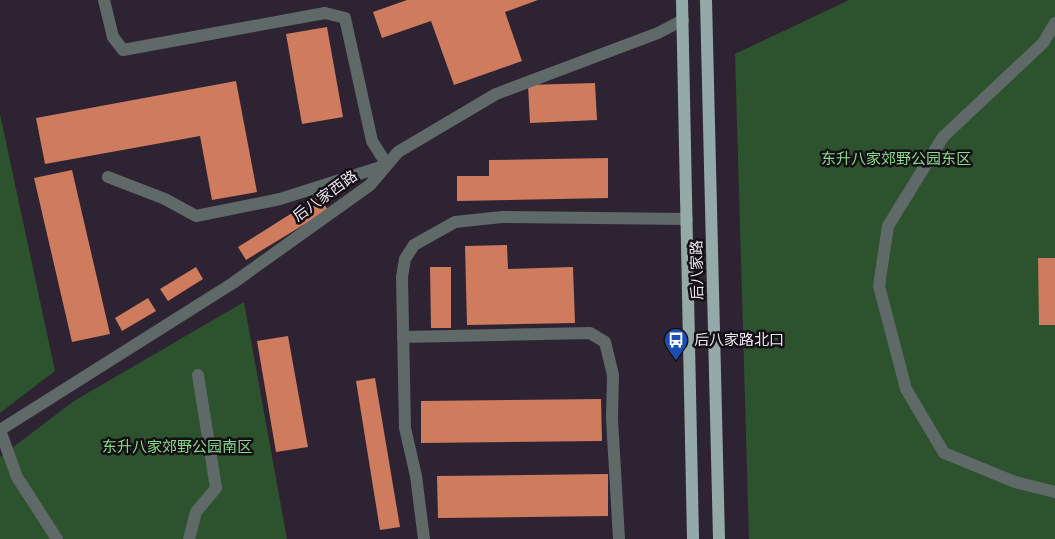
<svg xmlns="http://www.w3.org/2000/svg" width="1055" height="539" font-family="Karla,'Noto Sans SC',sans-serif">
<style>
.green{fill:#2d522e}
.building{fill:#cf7b5d}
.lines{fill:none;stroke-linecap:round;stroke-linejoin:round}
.minor{stroke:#5e6968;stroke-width:12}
.major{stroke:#94aaa9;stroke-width:12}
.labels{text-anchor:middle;stroke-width:5;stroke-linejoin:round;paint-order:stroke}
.park-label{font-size:15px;fill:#88dd89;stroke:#130f15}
.street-label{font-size:15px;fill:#ece5ef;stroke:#130f15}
.poi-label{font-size:15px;fill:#ece5ef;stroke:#130f15;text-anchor:start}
</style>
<rect width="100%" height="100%" fill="#2e2332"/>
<path class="green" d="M 849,0 L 1055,0 L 1055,539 L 749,539 L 735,54 Z
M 0,114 L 55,371 L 0,413 Z
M 244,302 L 287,539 L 0,539 L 0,457 L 74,401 Z"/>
<path class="building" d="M 407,0 L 538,0 L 505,12 L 522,61 L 454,85 L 431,21 L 382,38 L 373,12 Z
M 327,27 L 343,117 L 302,124 L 286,34 Z
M 236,81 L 257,192 L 212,200 L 200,136 L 45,164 L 36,118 Z
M 595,83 L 597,120 L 530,123 L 528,85 Z
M 608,158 L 608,198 L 457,201 L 457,176 L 489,176 L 489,160 Z
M 72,170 L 110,334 L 72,342 L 34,178 Z
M 319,196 L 328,210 L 246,260 L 238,247 Z
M 507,245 L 508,269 L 573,267 L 575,323 L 467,325 L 465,246 Z
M 1038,258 L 1055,258 L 1055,325 L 1039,325 Z
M 196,267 L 203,279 L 168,301 L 160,289 Z
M 430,267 L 451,267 L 451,328 L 431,328 Z
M 148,298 L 156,311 L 122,331 L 115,318 Z
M 288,336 L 308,447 L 276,452 L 257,341 Z
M 375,378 L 400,527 L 380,530 L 356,381 Z
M 601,399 L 602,441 L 421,443 L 421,401 Z
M 608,474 L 608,516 L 438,518 L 437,476 Z"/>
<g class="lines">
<path class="minor" d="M 104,0 L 113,37 L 123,50 L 325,13 L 345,18 L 372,141 L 387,165 L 280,199 L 196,216 L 165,199 L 108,177
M 1055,23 L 1043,43 L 943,137 L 888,226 L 879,286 L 906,389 L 944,453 L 1015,482 L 1055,492
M 403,337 L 590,333 L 605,342 L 613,375 L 612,419 L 619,539
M 0,430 L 233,283 L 370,185 L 398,152 L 496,94 L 658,33 L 683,20
M 0,430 L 17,477 L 57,539
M 189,539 L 196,512 L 216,488 L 198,375
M 424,539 L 416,476 L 405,428 L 402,277 L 405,259 L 414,245 L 455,222 L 502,217 L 687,219"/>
<path class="major" d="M 682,0 L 693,539
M 706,0 L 719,539"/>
</g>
<defs>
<g id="bus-pin" transform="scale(1.25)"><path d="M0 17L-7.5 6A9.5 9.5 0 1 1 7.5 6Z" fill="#1a4fb4" stroke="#130f15"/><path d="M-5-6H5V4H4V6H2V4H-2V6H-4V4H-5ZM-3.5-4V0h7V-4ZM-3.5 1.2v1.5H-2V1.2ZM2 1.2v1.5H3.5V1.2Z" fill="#fff"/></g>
</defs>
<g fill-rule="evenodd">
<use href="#bus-pin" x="676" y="340"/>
</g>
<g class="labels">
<g class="park-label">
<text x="896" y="164">东升八家郊野公园东区</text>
<text x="177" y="452">东升八家郊野公园南区</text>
</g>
<g class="street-label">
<text transform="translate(325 196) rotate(-36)" y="5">后八家西路</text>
<text transform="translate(697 270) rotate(-91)" y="5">后八家路</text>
</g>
<g class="poi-label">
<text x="694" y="345">后八家路北口</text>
</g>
</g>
</svg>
